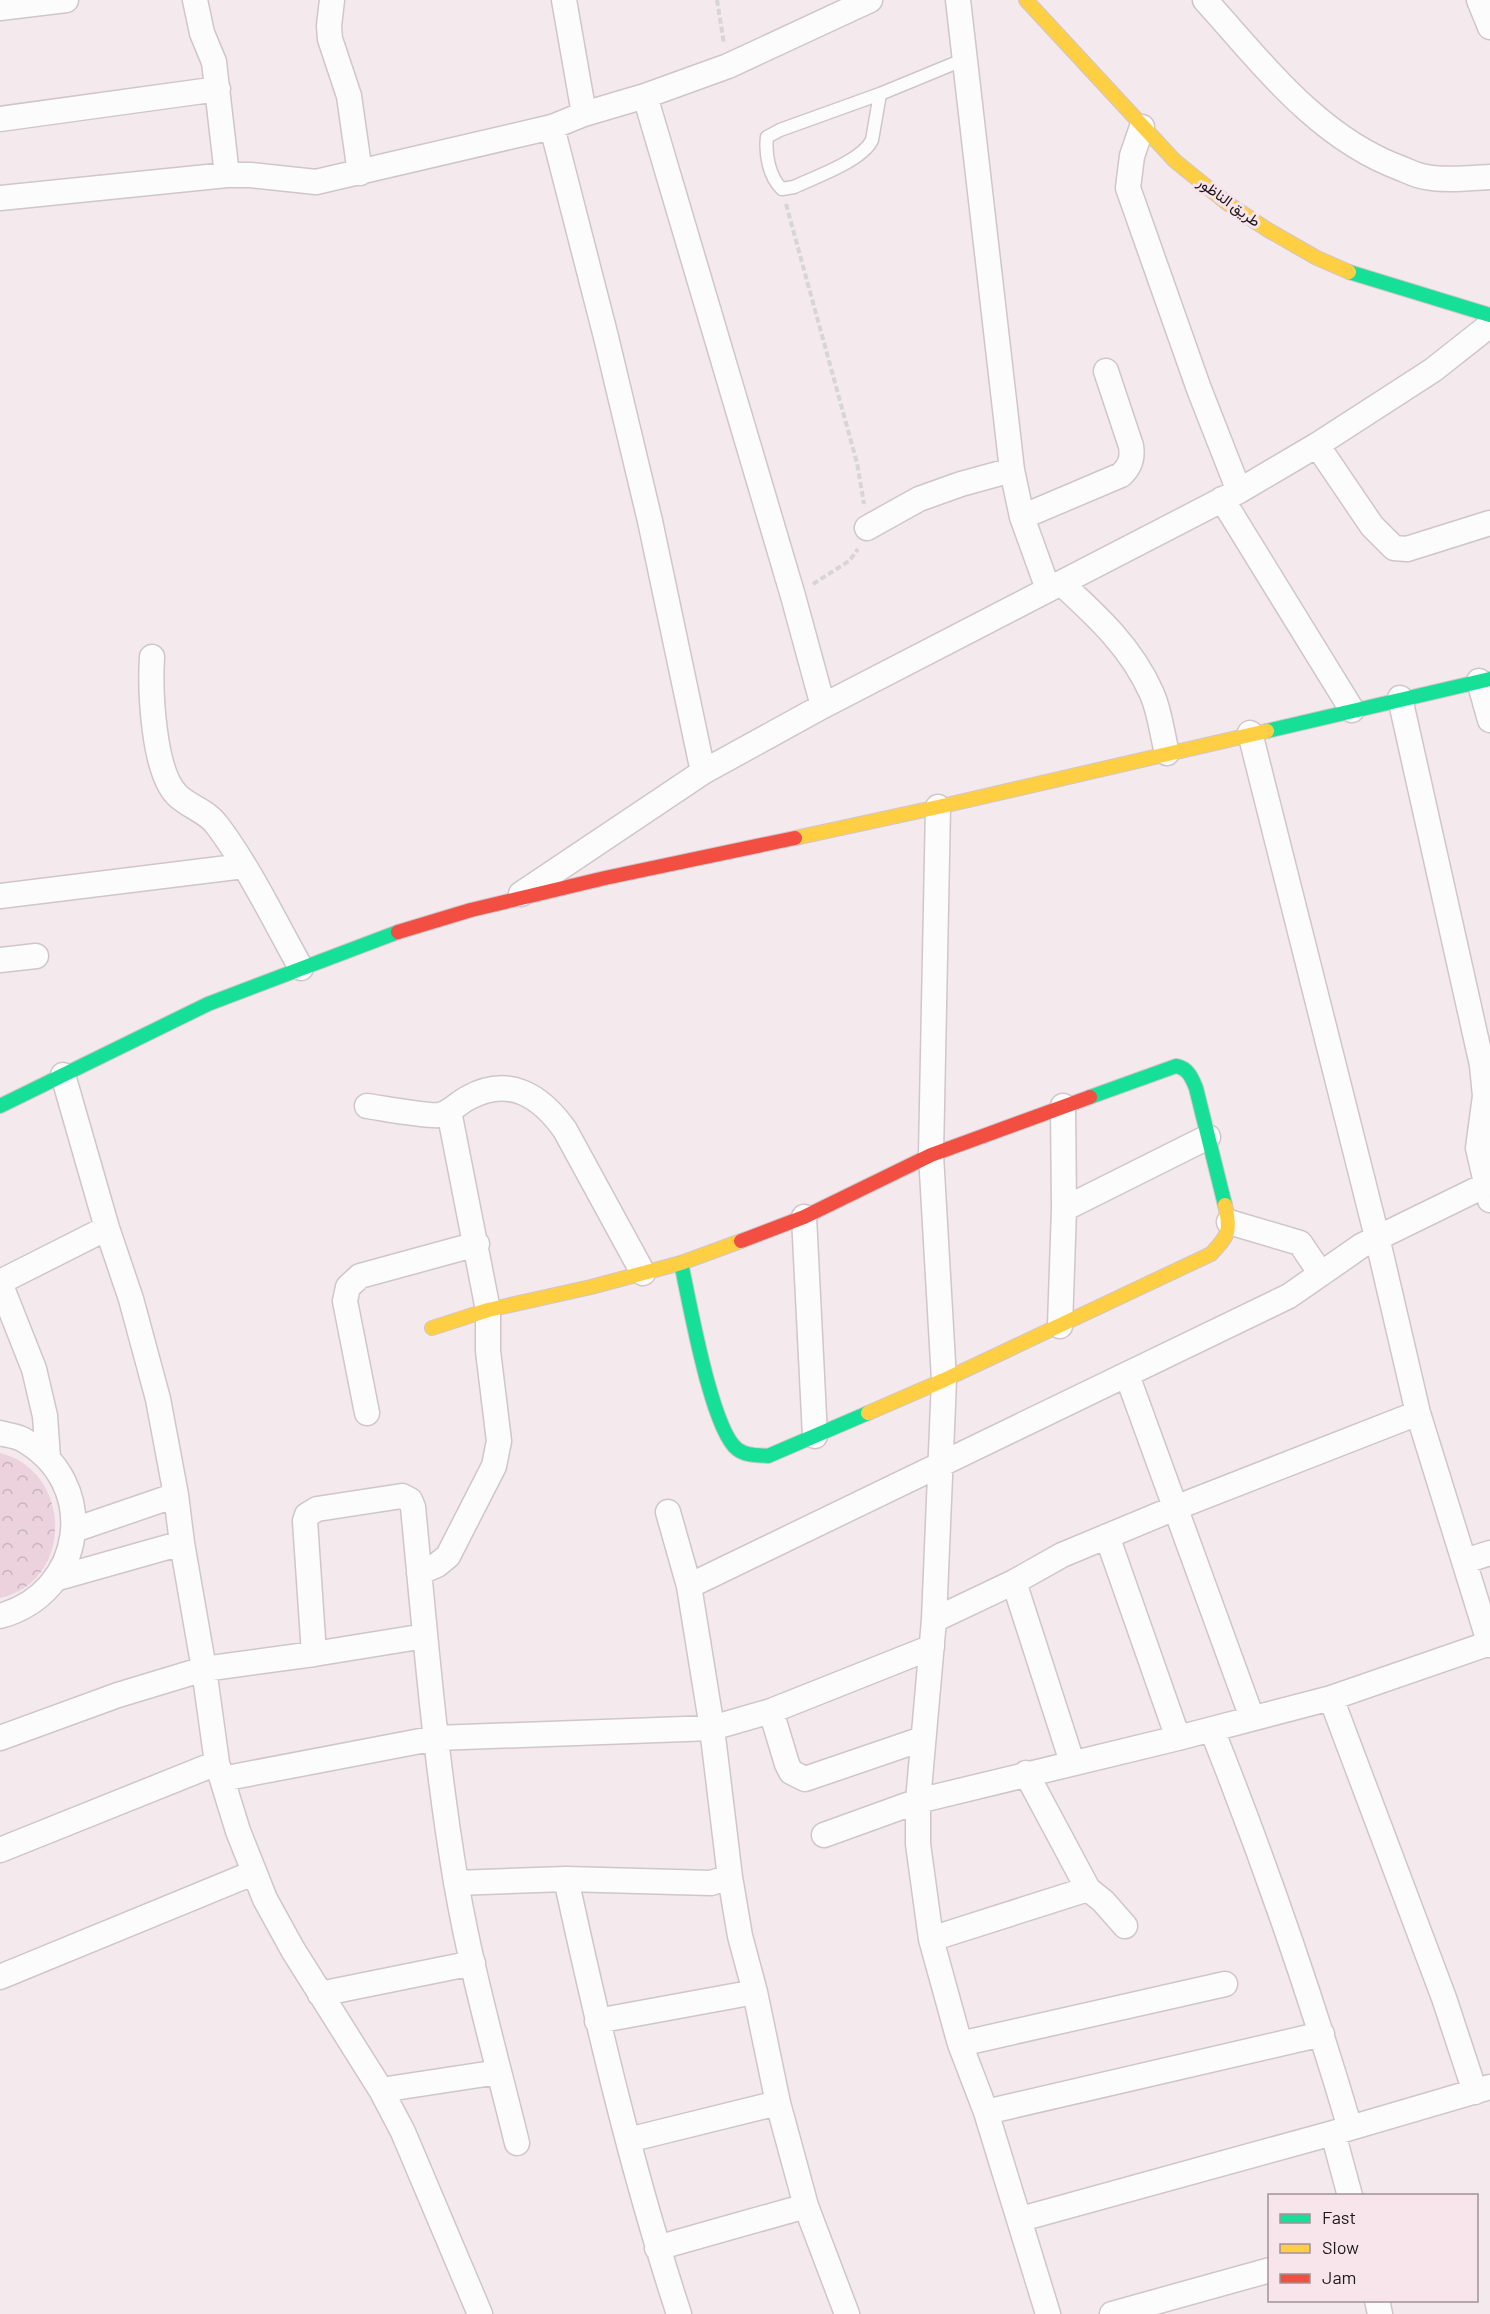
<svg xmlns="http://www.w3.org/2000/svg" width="1490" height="2314" font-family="Barlow,Vazirmatn,sans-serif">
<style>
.forest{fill:url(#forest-crowns)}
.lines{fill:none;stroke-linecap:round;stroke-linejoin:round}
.lane-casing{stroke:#cfc6ca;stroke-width:15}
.street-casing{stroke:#cfc6ca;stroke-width:27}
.fast-casing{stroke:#cfc6ca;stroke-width:16}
.slow-casing{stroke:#cfc6ca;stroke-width:16}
.jam-casing{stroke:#cfc6ca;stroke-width:16}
.path{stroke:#d7d5d5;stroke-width:4;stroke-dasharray:6 3;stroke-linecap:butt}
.lane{stroke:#fdfcfc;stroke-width:12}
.street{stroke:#fdfcfc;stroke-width:24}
.fast{stroke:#16e098;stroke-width:14}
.slow{stroke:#ffcf43;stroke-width:14}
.jam{stroke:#f24e42;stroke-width:14}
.labels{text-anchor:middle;stroke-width:6;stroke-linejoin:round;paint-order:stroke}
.street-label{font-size:15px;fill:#1d1719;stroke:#f8e5ec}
</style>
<defs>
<pattern id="forest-crowns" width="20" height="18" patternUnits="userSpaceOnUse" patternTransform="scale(1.5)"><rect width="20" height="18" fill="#ebd2dc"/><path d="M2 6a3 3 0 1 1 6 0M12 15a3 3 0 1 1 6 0" fill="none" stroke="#c9b4bc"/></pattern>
</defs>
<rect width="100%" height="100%" fill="#f4e9ed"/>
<path class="forest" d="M 0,1453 C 73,1471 74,1582 0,1598 Z"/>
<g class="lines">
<g class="lane-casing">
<path id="lane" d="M 880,94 L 872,140 C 862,161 815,177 794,187 L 782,189 C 769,177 765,154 767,137 L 780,130 L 880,94 L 965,59"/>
</g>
<g class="street-casing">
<path id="street" d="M 195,0 L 202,33 L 214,62 L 227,175
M 332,0 L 329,26 L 330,39 L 349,96 L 360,173
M 564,0 L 584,114
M 958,0 L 1012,470 L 1022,517 L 1048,589
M 1205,0 C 1263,64 1317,137 1400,168 C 1408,171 1417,176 1426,177 C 1446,181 1470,178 1490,177
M 1479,0 L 1490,27
M 0,8 L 66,0
M 645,96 L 793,596 L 823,706
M 0,119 L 218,89
M 552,127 L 606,337 L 650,521 L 703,772
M 1142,127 L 1132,156 L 1128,188 L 1199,389 L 1239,491
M 0,198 L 227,175 L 250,175 L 316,182 L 552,127 L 584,114 L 645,96 L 728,66 L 870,0
M 1317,445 L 1372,526 L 1394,548 L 1407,549 L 1490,523
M 1222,499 L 1352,710
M 1022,517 L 1121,475 C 1130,467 1133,458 1131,446 L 1106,371
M 867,528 L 919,499 L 961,484 L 1012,470
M 1061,583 C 1097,616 1132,648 1152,694 C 1160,712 1162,734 1167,753
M 152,657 C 150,690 153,771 177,795 C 189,807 207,811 217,825 C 250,869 274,920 301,968
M 1479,681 L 1490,720
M 1400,698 L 1482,1065 L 1485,1096 L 1478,1148 L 1490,1200
M 1250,733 L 1377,1237 L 1418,1413 L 1490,1645
M 938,807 L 931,1155 L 944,1380 L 934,1620 L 918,1801 L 918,1844 L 931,1939 L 960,2044 L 986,2112 L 1048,2314
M 521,894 L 703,772 L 823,706 L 1239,491 L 1317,445 L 1433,370 L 1490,325
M 0,896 L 244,866
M 0,960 L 36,956
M 63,1075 L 107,1228 L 131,1299 L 158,1399 L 176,1495 L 182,1543 L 204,1669 L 217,1763 L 238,1831 L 265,1899 L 293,1950 L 381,2090 L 403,2132 L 480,2314
M 367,1106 C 381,1108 429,1117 440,1115 C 451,1112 458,1103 468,1098 C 509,1075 541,1096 565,1130 L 643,1273
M 1064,1209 L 1208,1137
M 804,1217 L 815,1436
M 1229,1222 L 1300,1243 L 1321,1274
M 0,1282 L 107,1228
M 0,1283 L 34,1369 L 45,1416 L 48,1458
M 1060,1326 L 1064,1209 L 1063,1106
M 1127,1375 L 1252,1718
M 367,1413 L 345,1301 L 348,1287 L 360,1276 L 477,1244
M 0,1433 C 7,1435 16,1436 22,1439 C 101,1483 85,1593 0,1616
M 668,1512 L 689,1586 L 712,1728 L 730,1877 L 740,1936 L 755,1992 L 778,2103 L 806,2206 L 847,2314
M 74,1530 L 176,1495
M 1107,1536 L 1178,1738
M 1465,1561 L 1490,1553
M 419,1573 L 437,1565 L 448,1556 L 494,1466 L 499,1441 L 488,1351 L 488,1310 L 449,1111
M 58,1578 L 182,1543
M 1014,1582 L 1072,1762
M 689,1586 L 1289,1296 L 1361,1246 L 1490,1183
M 934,1620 L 1014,1582 L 1062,1555 L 1175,1508 L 1418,1413
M 314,1654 L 305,1521 L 307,1515 L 317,1509 L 402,1496 L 410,1500 L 413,1507 C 425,1632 435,1758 456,1882 C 471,1970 496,2057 517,2143
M 1331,1698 L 1444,1998 L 1475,2092
M 771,1711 L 787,1764 L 791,1772 L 805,1779 L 922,1739
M 1212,1730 C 1264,1860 1310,1993 1350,2128
M 0,1738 L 118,1695 L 204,1669 L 314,1654 L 425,1636
M 1026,1773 L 1088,1889 L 1103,1901 L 1125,1926
M 222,1779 L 436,1738 L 712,1728 L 771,1711 L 932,1647
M 824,1835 L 918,1801 L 1178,1738 L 1331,1698 L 1490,1643
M 0,1850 L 217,1763
M 566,1879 C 598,2025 632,2171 679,2314
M 456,1883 L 566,1879 L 711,1883 L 730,1877
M 931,1939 L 1088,1889
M 0,1977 L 253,1873
M 320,1994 L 473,1963
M 597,2021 L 755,1992
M 960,2044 L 1225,1984
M 381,2090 L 499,2072
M 986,2112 L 1322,2034
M 1333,2133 L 1350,2196
M 628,2140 L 778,2103
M 1021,2219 L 1333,2133 L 1490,2087
M 657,2248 L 806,2206
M 1377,2300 L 1380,2314
M 1112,2314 L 1270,2270"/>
</g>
<g class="fast-casing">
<path id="fast" d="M 1349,272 L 1490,315
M 1267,731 L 1490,679
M 1090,1097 L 1176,1066 C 1188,1068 1192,1078 1196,1088 L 1225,1205
M 0,1106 L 208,1004 L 398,932
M 681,1263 C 689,1299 711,1428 737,1449 C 746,1456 757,1455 768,1456 L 868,1413"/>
</g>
<g class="slow-casing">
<path id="slow" d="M 1026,0 L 1175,161 L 1227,203 L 1268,230 L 1317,258 L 1349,272
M 795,838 L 938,807 L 1267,731
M 432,1328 L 488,1310 L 591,1287 L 681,1263 L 741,1241
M 868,1413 L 944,1380 L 1211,1254 C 1229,1235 1231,1231 1225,1205"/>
</g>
<g class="jam-casing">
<path id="jam" d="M 398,932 L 471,910 L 605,878 L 795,838
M 741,1241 L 804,1217 L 931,1155 L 1090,1097"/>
</g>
<path class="path" d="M 717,0 L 724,44
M 786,204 L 857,463 L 864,504
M 813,584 L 849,561 L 858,549"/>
<use href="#lane" class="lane"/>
<use href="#street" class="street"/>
<use href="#fast" class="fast"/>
<use href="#slow" class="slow"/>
<use href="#jam" class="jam"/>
</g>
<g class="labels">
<g class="street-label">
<text transform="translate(1229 202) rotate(36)" y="5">طريق الناظور</text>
</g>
</g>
<rect x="1268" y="2194" width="210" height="108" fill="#f8e5ec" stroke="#a09398" stroke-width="1.5"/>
<rect x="1280" y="2214" width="30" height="9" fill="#16e098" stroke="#a09398" stroke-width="1.5"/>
<text x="1322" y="2224" font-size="18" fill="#1d1719">Fast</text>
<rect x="1280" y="2244" width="30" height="9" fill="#ffcf43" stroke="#a09398" stroke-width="1.5"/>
<text x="1322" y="2254" font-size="18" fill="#1d1719">Slow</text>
<rect x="1280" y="2274" width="30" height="9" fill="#f24e42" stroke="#a09398" stroke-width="1.5"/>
<text x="1322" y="2284" font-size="18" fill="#1d1719">Jam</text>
</svg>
